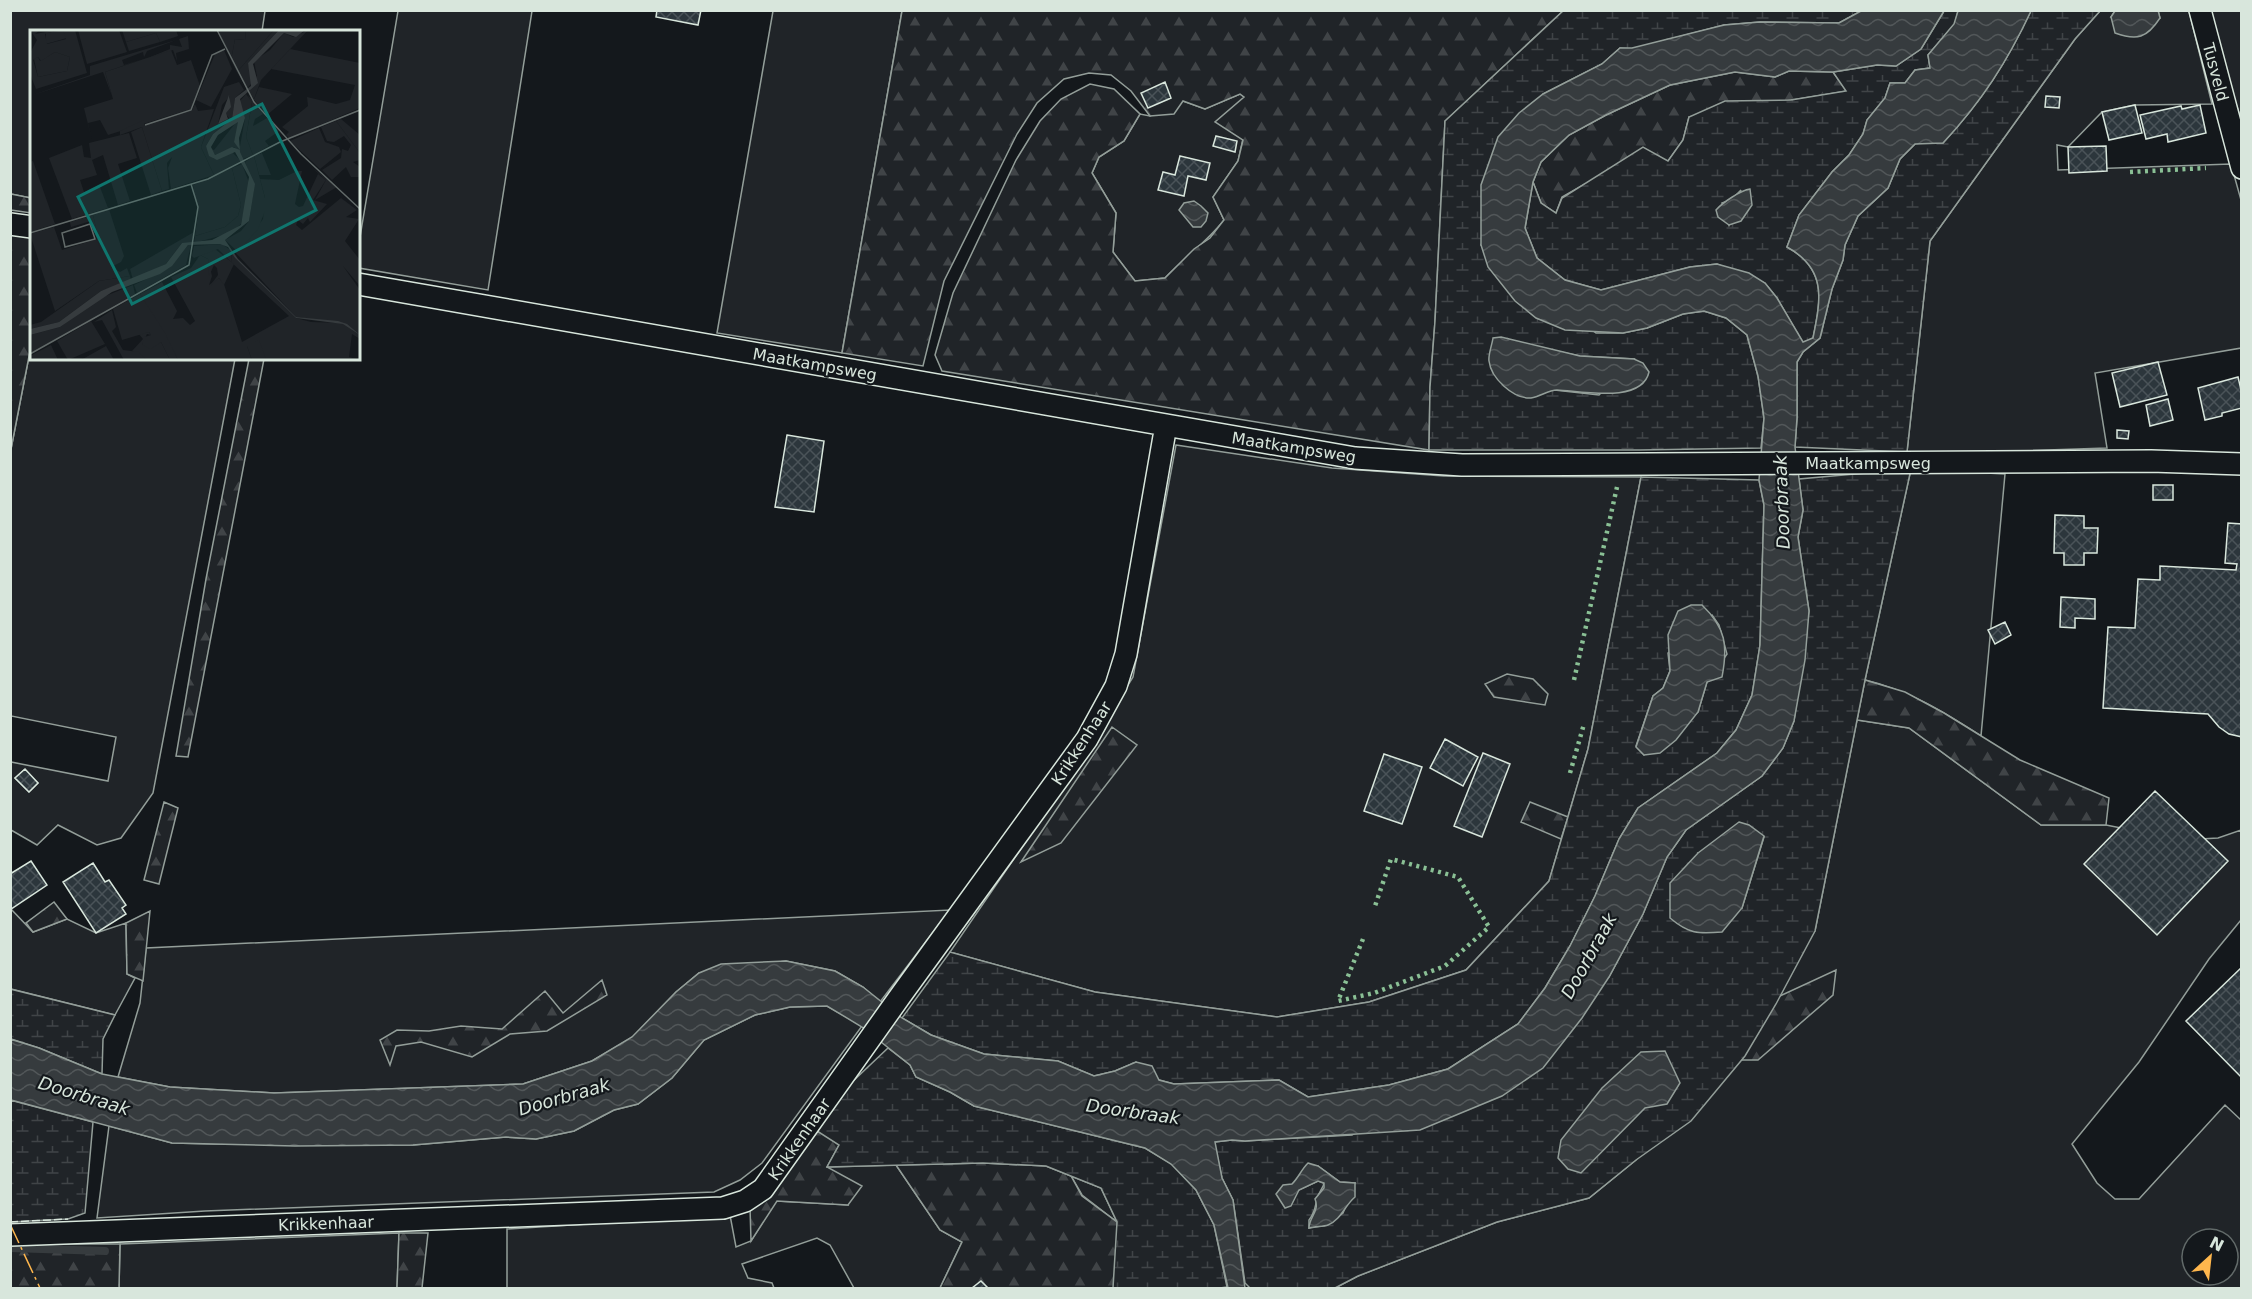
<svg xmlns="http://www.w3.org/2000/svg" width="2252" height="1299" font-family="'DejaVu Sans',sans-serif">
<style>
.grass{fill:#202428;stroke:#939e99;stroke-width:1.5;fill-rule:evenodd}
.forest{fill:url(#forest-firs);stroke:#939e99;stroke-width:1.5}
.wetland{fill:url(#wetland-marsh);stroke:#939e99;stroke-width:1.5;fill-rule:evenodd}
.water{fill:url(#water-waves);stroke:#939e99;stroke-width:1.5}
.lines{fill:none;stroke-linecap:round;stroke-linejoin:round}
.stream{stroke:#363b3e;stroke-width:8}
.building{fill:url(#building-cross-hatch);stroke:#d8e6dc;stroke-width:1.5}
.minor-casing{stroke:#d8e6dc;stroke-width:24}
.minor{stroke:#14181c;stroke-width:21}
.hedge{stroke:#8ac095;stroke-width:4.5;stroke-dasharray:3 4.5;stroke-linecap:butt}
.fence{stroke:#d8e6dc;stroke-width:1.5;stroke-dasharray:8 3;stroke-linecap:butt}
.power{stroke:#ffb74d;stroke-width:1.5;stroke-dasharray:21 4.5 3 4.5;stroke-linecap:butt}
.labels{text-anchor:middle;stroke-width:4.5;stroke-linejoin:round;paint-order:stroke}
.street-label{font-size:16px;fill:#d8e6dc;stroke:#14181c}
.water-label{font-size:18px;font-style:italic;fill:#d8e6dc;stroke:#14181c}
.inset-road{fill:none;stroke:#626a69;stroke-width:1.5}
.view{fill:#0f766e;fill-opacity:0.15;stroke:#0f766e;stroke-width:3}
.inset-edge{fill:none;stroke:#d8e6dc;stroke-width:3}
</style>
<defs>
<pattern id="forest-firs" width="22" height="20" patternUnits="userSpaceOnUse" patternTransform="scale(1.5)"><rect width="22" height="20" fill="#202428"/><path d="M5 1l3.5 6h-7zM16 11l3.5 6h-7z" fill="#404447"/></pattern>
<pattern id="wetland-marsh" width="20" height="14" patternUnits="userSpaceOnUse" patternTransform="scale(1.5)"><rect width="20" height="14" fill="#202428"/><path d="M1 5h8M5 5V1M11 12h8M15 12V8" fill="none" stroke="#404447"/></pattern>
<pattern id="water-waves" width="16" height="10" patternUnits="userSpaceOnUse" patternTransform="scale(1.5)"><rect width="16" height="10" fill="#363b3e"/><path d="M0 5q4-4 8 0t8 0" fill="none" stroke="#525759"/></pattern>
<pattern id="building-cross-hatch" width="8" height="8" patternUnits="userSpaceOnUse" patternTransform="scale(1.5)"><rect width="8" height="8" fill="#2c363c"/><path d="M0 0l8 8M0 8l8-8" fill="none" stroke="#4a5358"/></pattern>
</defs>
<rect width="100%" height="100%" fill="#14181c"/>
<path class="grass" d="M 10,11 L 262,10 L 265,11 L 262,31 L 32,32 L 31,198 L 11,194 Z
M 398,11 L 532,11 L 488,290 L 359,268 L 359,243 Z
M 773,11 L 902,11 L 842,353 L 717,333 Z
M 2100,11 L 2115,11 L 2111,17 L 2160,18 L 2158,11 L 2189,11 L 2212,104 L 2135,105 L 2102,112 L 2068,147 L 2057,145 L 2058,170 L 2231,164 L 2241,200 L 2241,348 L 2095,373 L 2107,448 L 1956,453 L 1907,452 L 1930,241 L 2075,39 Z
M 2210,11 L 2241,11 L 2241,119 L 2222,61 Z
M 1240,94 L 1244,97 L 1243,139 L 1238,161 L 1213,197 L 1224,220 C 1207,242 1184,258 1165,278 L 1135,281 L 1113,252 L 1116,213 L 1092,173 L 1099,157 L 1124,141 L 1140,114 L 1150,116 L 1183,101 L 1205,109 Z
M 31,346 L 32,358 L 235,359 L 153,793 L 121,838 L 97,845 L 58,825 L 37,845 L 11,830 L 11,762 L 108,781 L 116,737 L 11,716 L 11,449 ZM 24,770 L 38,783 L 29,792 L 15,778 Z
M 1176,445 L 1332,468 L 1444,476 L 1641,477 L 1588,749 L 1549,881 L 1466,970 L 1369,1002 L 1277,1017 L 1095,992 L 950,952 L 1084,757 L 1133,677 Z
M 1911,469 L 2005,474 L 1981,736 C 1944,712 1908,690 1865,680 Z
M 1857,720 L 1909,728 L 2041,825 L 2106,825 L 2182,840 L 2218,838 L 2241,830 L 2241,920 L 2209,959 L 2139,1062 L 2072,1144 L 2097,1183 L 2115,1199 L 2139,1199 L 2225,1105 L 2241,1120 L 2241,1288 L 1335,1288 L 1358,1276 L 1497,1222 L 1589,1198 L 1636,1160 L 1815,931 ZM 2192,1239 L 2228,1239 L 2228,1275 L 2192,1275 Z
M 10,908 L 33,932 L 67,919 L 96,933 L 126,923 L 127,974 L 135,978 L 115,1015 L 11,989 Z
M 950,910 L 880,1002 L 863,987 L 835,971 L 786,961 L 699,973 L 676,992 L 633,1037 L 592,1061 L 523,1084 L 274,1093 L 170,1087 L 118,1077 L 140,1003 L 146,948 Z
M 827,1006 L 862,1026 L 762,1163 L 740,1180 L 714,1192 L 205,1211 L 97,1218 L 109,1126 L 172,1143 L 217,1144 L 413,1145 L 506,1137 L 536,1139 L 574,1131 L 614,1110 L 638,1104 L 672,1078 L 704,1040 L 755,1015 L 790,1007 Z
M 896,1165 L 940,1230 L 962,1242 L 940,1288 L 854,1288 L 830,1245 L 817,1238 L 742,1264 L 748,1278 L 772,1283 L 774,1288 L 507,1288 L 507,1229 L 730,1215 L 736,1247 L 751,1241 L 776,1201 L 848,1205 L 827,1167 Z
M 1071,1176 L 1101,1188 L 1117,1222 L 1082,1195 Z
M 399,1233 L 397,1288 L 119,1288 L 120,1244 Z"/>
<path class="forest" d="M 902,11 L 1563,11 L 1445,121 L 1435,321 L 1430,387 L 1429,450 L 942,371 L 935,355 L 953,293 L 1016,160 L 1040,121 L 1061,99 L 1090,84 L 1114,89 L 1140,114 L 1124,141 L 1099,157 L 1092,173 L 1116,213 L 1113,252 L 1135,281 L 1165,278 L 1194,249 L 1210,238 L 1224,220 L 1213,197 L 1238,161 L 1243,140 L 1215,122 L 1244,97 L 1240,94 L 1205,109 L 1183,101 L 1174,114 L 1150,116 L 1131,91 L 1111,75 L 1089,73 L 1064,79 L 1037,103 L 1017,134 L 944,281 L 923,366 L 842,353 Z
M 1789,71 L 1833,72 L 1847,91 L 1689,117 L 1683,140 L 1668,161 L 1585,184 L 1562,197 L 1556,213 L 1541,203 L 1533,182 L 1541,162 L 1569,135 L 1606,115 L 1670,85 L 1735,72 L 1775,77 Z
M 11,194 L 31,198 L 31,213 L 11,210 Z
M 10,234 L 32,237 L 31,346 L 11,449 Z
M 249,359 L 264,359 L 188,757 L 176,756 L 206,579 Z
M 1507,674 L 1533,679 L 1548,694 L 1545,705 L 1494,697 L 1485,684 Z
M 1865,680 L 1905,692 L 1944,713 L 2020,760 L 2109,798 L 2106,825 L 2041,825 L 1909,728 L 1857,720 Z
M 1112,727 L 1137,745 L 1061,843 L 1021,862 Z
M 164,802 L 178,808 L 159,884 L 144,880 Z
M 1530,802 L 1568,817 L 1561,839 L 1521,822 Z
M 54,902 L 67,919 L 33,932 L 26,923 Z
M 150,911 L 143,981 L 127,974 L 126,923 Z
M 1836,970 L 1833,995 L 1758,1060 L 1705,1060 L 1696,1035 Z
M 602,980 L 607,995 L 547,1031 L 510,1034 L 472,1057 L 421,1042 L 396,1046 L 390,1065 L 380,1040 L 397,1030 L 429,1031 L 461,1026 L 502,1029 L 545,991 L 563,1013 Z
M 850,1084 L 839,1145 L 827,1167 L 862,1186 L 848,1205 L 777,1201 L 751,1241 L 750,1207 Z
M 983,1163 L 1046,1166 L 1071,1176 L 1082,1196 L 1117,1222 L 1130,1288 L 940,1288 L 962,1242 L 940,1230 L 896,1165 Z
M 399,1233 L 428,1233 L 422,1288 L 397,1288 Z
M 11,1244 L 120,1244 L 119,1288 L 11,1288 Z"/>
<path class="wetland" d="M 1563,11 L 1861,11 L 1839,23 L 1760,22 L 1724,25 L 1632,49 L 1620,48 L 1602,64 L 1543,94 L 1481,245 L 1596,333 L 1623,333 L 1647,328 L 1683,314 L 1704,311 L 1726,318 L 1747,335 L 1758,376 L 1764,418 L 1761,448 L 1640,450 L 1429,450 L 1430,387 L 1435,321 L 1445,121 ZM 1551,350 L 1580,356 L 1634,359 L 1599,395 L 1555,390 Z
M 1944,11 L 1958,11 L 1955,24 L 1928,55 L 1930,68 L 1915,70 L 1905,83 L 1890,83 L 1885,98 L 1867,120 L 1863,134 L 1849,155 L 1832,172 L 1799,215 L 1787,247 C 1827,269 1821,299 1813,338 L 1803,343 L 1777,298 L 1765,283 L 1717,264 L 1690,267 L 1601,290 L 1565,280 L 1537,258 L 1525,228 L 1533,182 L 1541,203 L 1556,213 L 1562,198 L 1643,147 L 1668,161 L 1683,140 L 1689,117 L 1725,101 L 1791,100 L 1846,91 L 1833,72 L 1877,65 L 1896,66 L 1921,49 ZM 1741,190 L 1729,225 L 1722,203 L 1731,200 Z
M 2031,11 L 2100,11 L 2075,39 L 1930,241 L 1907,452 L 1795,447 L 1797,418 L 1797,362 L 1803,352 L 1820,338 L 1832,289 L 1843,260 L 1845,245 L 1858,216 L 1888,188 L 1900,159 L 1916,143 L 1943,143 C 1982,101 2007,62 2031,11 Z
M 1911,469 L 1865,680 L 1815,931 L 1776,1004 L 1745,1056 L 1691,1121 L 1636,1160 L 1589,1198 L 1497,1222 L 1358,1276 L 1335,1288 L 1250,1288 L 1245,1283 L 1233,1200 L 1222,1178 L 1214,1142 L 1232,1140 L 1245,1141 L 1352,1135 L 1609,977 L 1643,914 L 1667,857 L 1686,830 L 1762,776 L 1783,748 L 1794,721 L 1809,611 L 1798,537 L 1803,510 L 1799,479 ZM 1764,837 L 1742,908 L 1698,853 ZM 1318,1166 L 1340,1182 L 1355,1183 L 1343,1213 L 1327,1225 L 1309,1228 L 1309,1220 C 1318,1209 1314,1201 1320,1192 C 1321,1189 1324,1186 1324,1183 L 1318,1181 L 1299,1190 L 1292,1185 L 1297,1179 Z
M 1641,477 L 1759,480 L 1764,505 L 1760,645 L 1752,695 L 1736,730 L 1717,753 L 1638,808 L 1619,839 L 1595,896 L 1570,946 L 1545,988 L 1518,1024 L 1448,1069 L 1389,1085 L 1308,1097 L 1279,1080 L 1174,1084 L 1159,1080 L 1136,1062 L 1115,1071 L 1094,1076 L 1058,1061 L 984,1054 L 931,1035 L 902,1018 L 950,952 L 1095,992 L 1277,1017 L 1369,1002 L 1466,970 L 1549,881 L 1588,749 ZM 1712,615 L 1719,625 L 1727,654 L 1707,682 L 1698,712 L 1644,755 L 1636,746 L 1653,696 L 1663,688 L 1670,671 L 1668,653 Z
M 10,989 L 115,1015 L 103,1039 L 102,1074 L 39,1048 L 11,1039 Z
M 888,1048 L 910,1065 L 916,1077 L 950,1092 L 974,1106 L 1145,1148 L 1172,1164 L 1196,1190 L 1214,1225 L 1227,1287 L 1220,1288 L 1113,1288 L 1117,1222 L 1101,1188 L 1046,1166 L 983,1163 L 827,1167 L 839,1145 L 817,1131 L 850,1084 Z
M 10,1100 L 93,1122 L 85,1213 L 68,1219 L 11,1222 Z"/>
<path class="water" d="M 2158,10 L 2160,18 C 2147,38 2137,41 2115,33 L 2111,17 L 2115,11 Z
M 1861,11 L 1944,11 L 1921,49 L 1896,66 L 1877,65 L 1833,72 L 1789,71 L 1775,77 L 1735,72 L 1670,85 L 1606,115 L 1569,135 L 1541,162 L 1533,182 L 1525,228 L 1537,258 L 1565,280 L 1601,290 L 1690,267 L 1717,264 L 1749,273 L 1765,283 L 1777,298 L 1803,342 L 1813,338 C 1821,299 1827,269 1787,247 L 1799,215 L 1832,172 L 1849,155 L 1863,134 L 1867,120 L 1885,98 L 1890,83 L 1905,83 L 1915,70 L 1930,68 L 1928,55 L 1954,24 L 1958,11 L 2031,11 C 2007,62 1982,101 1943,143 L 1915,144 L 1900,159 L 1888,188 L 1858,216 L 1845,245 L 1843,260 L 1832,289 L 1820,338 L 1803,352 L 1797,362 L 1797,418 L 1795,447 L 1803,510 L 1798,537 L 1809,611 L 1805,660 L 1794,721 L 1783,748 L 1762,776 L 1686,830 L 1667,857 L 1643,914 L 1609,977 L 1582,1018 L 1543,1068 L 1502,1096 L 1420,1130 L 1245,1141 L 1232,1140 L 1215,1142 L 1222,1178 L 1233,1200 L 1245,1288 L 1228,1288 L 1214,1225 L 1196,1190 L 1171,1164 L 1145,1148 L 974,1106 L 950,1092 L 916,1077 L 910,1065 L 862,1027 L 827,1006 L 790,1007 L 755,1015 L 704,1040 L 672,1078 L 638,1104 L 614,1110 L 574,1131 L 536,1139 L 506,1137 L 413,1145 L 295,1146 L 172,1143 L 11,1100 L 10,1039 L 39,1048 L 102,1074 L 170,1087 L 274,1093 L 523,1084 L 592,1061 L 632,1037 L 676,992 L 699,973 L 721,964 L 786,961 L 835,971 L 863,987 L 902,1018 L 931,1035 L 984,1054 L 1058,1061 L 1094,1076 L 1115,1071 L 1136,1062 L 1152,1066 L 1159,1080 L 1174,1084 L 1279,1080 L 1308,1097 L 1389,1085 L 1448,1069 L 1518,1024 L 1545,988 L 1570,946 L 1595,896 L 1619,839 L 1638,808 L 1717,753 L 1736,730 L 1752,695 L 1760,645 L 1764,505 L 1759,480 L 1764,418 L 1758,376 L 1747,335 L 1726,318 L 1704,311 L 1683,314 L 1647,328 L 1623,333 L 1565,330 L 1536,318 L 1515,301 L 1488,267 L 1481,245 L 1481,185 L 1498,137 L 1519,113 L 1543,94 L 1602,64 L 1620,48 L 1632,48 L 1724,25 L 1760,22 L 1839,23 Z
M 1750,189 L 1752,205 L 1741,221 L 1729,225 L 1718,217 L 1716,210 C 1722,203 1741,190 1750,189 Z
M 1194,201 L 1201,206 L 1208,213 L 1206,221 L 1201,227 L 1193,227 L 1179,210 L 1184,203 Z
M 1501,337 L 1580,356 L 1634,359 L 1643,363 L 1649,372 C 1642,404 1581,391 1557,390 C 1548,390 1540,397 1531,398 C 1513,399 1491,378 1489,361 C 1488,355 1492,345 1493,338 Z
M 1691,605 L 1702,605 C 1726,628 1728,646 1722,677 L 1707,682 L 1698,712 L 1676,740 L 1660,753 L 1644,755 L 1636,747 L 1653,696 L 1663,688 L 1670,671 L 1668,635 L 1678,611 Z
M 1739,822 L 1749,825 L 1764,836 L 1742,908 L 1722,932 C 1698,934 1689,934 1670,918 L 1670,883 L 1698,853 Z
M 1665,1051 L 1680,1083 L 1667,1104 L 1645,1108 L 1581,1173 L 1568,1169 L 1558,1158 L 1561,1140 L 1602,1088 L 1641,1052 Z
M 1308,1163 L 1318,1166 L 1340,1182 L 1355,1183 L 1355,1197 C 1345,1205 1341,1220 1328,1225 C 1323,1227 1315,1226 1309,1228 C 1309,1217 1320,1211 1315,1199 L 1324,1188 L 1324,1183 L 1318,1181 L 1299,1190 L 1291,1206 L 1285,1208 L 1276,1194 L 1283,1185 L 1292,1184 C 1299,1177 1301,1170 1308,1163 Z"/>
<g class="lines">
<path class="stream" d="M 10,1248 L 105,1251"/>
</g>
<path class="building" d="M 657,10 L 701,10 L 698,25 L 656,17 Z
M 1165,82 L 1171,98 L 1148,108 L 1141,93 Z
M 2046,96 L 2060,97 L 2059,108 L 2045,107 Z
M 2135,105 L 2142,133 L 2109,140 L 2102,112 Z
M 2200,105 L 2206,133 L 2168,142 L 2167,134 L 2146,139 L 2140,115 L 2181,106 L 2182,109 Z
M 1216,136 L 1237,141 L 1235,152 L 1213,146 Z
M 2106,146 L 2107,171 L 2069,173 L 2068,147 Z
M 1180,156 L 1210,163 L 1206,180 L 1188,176 L 1184,196 L 1158,190 L 1163,172 L 1175,175 Z
M 2158,362 L 2167,395 L 2120,407 L 2112,373 Z
M 2238,377 L 2242,394 L 2242,408 L 2222,413 L 2222,416 L 2205,420 L 2198,388 Z
M 2168,399 L 2173,420 L 2150,426 L 2146,405 Z
M 2117,430 L 2129,431 L 2128,439 L 2117,438 Z
M 787,435 L 824,441 L 814,512 L 775,507 Z
M 2153,485 L 2173,485 L 2173,500 L 2153,500 Z
M 2055,515 L 2084,516 L 2084,528 L 2098,528 L 2097,553 L 2084,553 L 2084,565 L 2064,565 L 2064,553 L 2054,553 Z
M 2228,523 L 2242,524 L 2242,737 L 2229,734 L 2219,727 L 2208,714 L 2103,708 L 2108,627 L 2135,628 L 2138,579 L 2160,580 L 2160,566 L 2236,570 L 2237,564 L 2225,563 Z
M 2061,597 L 2095,599 L 2095,619 L 2075,618 L 2075,628 L 2060,627 Z
M 2005,622 L 2011,635 L 1995,644 L 1988,630 Z
M 1445,739 L 1478,757 L 1463,786 L 1430,768 Z
M 1483,753 L 1510,764 L 1482,837 L 1454,826 Z
M 1384,754 L 1422,767 L 1402,824 L 1364,811 Z
M 25,769 L 38,783 L 29,792 L 15,778 Z
M 2155,791 L 2228,861 L 2157,935 L 2084,864 Z
M 31,861 L 47,885 L 11,909 L 10,874 Z
M 93,863 L 105,882 L 109,880 L 126,905 L 122,908 L 126,914 L 96,933 L 63,882 Z
M 2242,967 L 2242,1078 L 2186,1021 Z
M 981,1281 L 988,1288 L 972,1288 Z"/>
<g class="lines">
<g class="minor-casing">
<path id="minor" d="M 2200,10 L 2242,168
M 10,224 L 32,227
M 358,284 L 1355,458 L 1462,465 L 2151,461 L 2242,464
M 10,1235 L 723,1208 L 745,1201 L 763,1189 L 901,995 L 1087,739 L 1116,686 L 1126,654 L 1166,425"/>
</g>
<use href="#minor" class="minor"/>
<path class="hedge" d="M 2130,172 L 2206,168
M 1574,680 L 1617,487
M 1570,773 L 1584,724
M 1363,939 L 1338,1001 L 1374,993 L 1445,966 L 1489,927 L 1458,877 L 1391,859 L 1374,909"/>
<path class="fence" d="M 10,1222 L 68,1219"/>
<path class="power" d="M 10,1224 L 40,1288"/>
</g>
<g class="labels">
<g class="street-label">
<text transform="translate(2216 72) rotate(75)" y="6">Tusveld</text>
<text transform="translate(815 364) rotate(10)" y="6">Maatkampsweg</text>
<text transform="translate(1294 447) rotate(9)" y="6">Maatkampsweg</text>
<text x="1868" y="469">Maatkampsweg</text>
<text transform="translate(1081 743) rotate(-57)" y="6">Krikkenhaar</text>
<text transform="translate(799 1139) rotate(-55)" y="6">Krikkenhaar</text>
<text transform="translate(326 1223) rotate(-2)" y="6">Krikkenhaar</text>
</g>
<g class="water-label">
<text transform="translate(1782 502) rotate(-92)" y="6">Doorbraak</text>
<text transform="translate(1589 956) rotate(-61)" y="6">Doorbraak</text>
<text transform="translate(84 1096) rotate(17)" y="6">Doorbraak</text>
<text transform="translate(564 1097) rotate(-16)" y="6">Doorbraak</text>
<text transform="translate(1133 1112) rotate(8)" y="6">Doorbraak</text>
</g>
</g>
<g transform="translate(30 30)">
<rect width="330" height="330" fill="#14181c"/>
<path d="M 33,0 L 37,8 L 16,14 L 16,3 ZM 92,0 L 146,0 L 148,6 L 130,12 L 126,3 L 96,12 ZM 216,0 L 244,0 L 207,42 L 201,30 L 205,9 L 215,10 ZM 260,19 L 330,33 L 330,78 L 259,108 L 256,105 L 259,102 L 252,97 L 278,76 L 277,67 L 306,74 L 320,70 L 325,55 L 241,39 ZM 141,20 L 147,35 L 161,30 L 170,56 L 161,79 L 78,105 L 70,90 L 58,93 L 62,110 L 54,78 L 83,69 L 75,42 ZM 25,22 L 40,27 L 37,41 L 8,47 L 4,29 L 8,27 L 10,31 ZM 229,57 L 262,64 L 237,85 L 219,64 L 224,69 ZM 217,64 L 233,84 L 225,89 L 223,96 L 237,88 L 249,101 L 235,111 L 239,116 L 223,125 L 216,107 L 222,73 ZM 311,89 L 330,105 L 330,123 L 306,91 ZM 112,97 L 132,161 L 121,165 L 101,102 ZM 99,103 L 107,128 L 88,134 L 100,171 L 88,175 L 73,125 L 62,130 L 67,145 L 50,150 L 54,162 L 70,157 L 78,178 L 42,189 L 19,128 L 52,115 L 54,127 L 61,128 L 59,113 ZM 232,123 L 241,145 L 229,145 L 224,126 ZM 3,131 L 25,194 L 0,202 L 0,132 ZM 202,138 L 211,175 L 208,186 L 195,197 L 165,206 L 168,184 L 163,155 ZM 267,141 L 272,141 L 265,174 L 269,177 L 273,176 L 288,144 L 296,150 L 283,170 L 297,174 L 280,192 L 278,188 L 273,194 L 268,190 L 266,195 L 272,200 L 311,168 L 327,180 L 316,187 L 329,189 L 315,211 L 330,230 L 330,256 L 313,236 L 330,260 L 330,309 L 322,304 L 319,327 L 330,330 L 234,330 L 217,316 L 222,330 L 148,330 L 110,264 L 132,252 L 147,281 L 143,289 L 153,288 L 160,295 L 165,291 L 141,247 L 161,238 L 170,225 L 178,229 L 182,246 L 179,255 L 189,248 L 194,254 L 212,312 L 259,286 L 201,232 L 202,221 L 205,228 L 266,288 L 281,292 L 312,293 L 266,287 L 203,220 L 208,222 L 233,189 L 235,168 L 230,149 L 249,150 ZM 79,179 L 94,226 L 91,232 L 81,237 L 90,242 L 97,238 L 100,246 L 69,251 L 25,281 L 0,204 L 24,197 L 32,220 L 67,209 L 70,216 L 63,185 ZM 164,202 L 162,213 L 152,213 L 136,234 L 103,250 L 100,239 ZM 158,215 L 161,215 L 156,235 L 107,263 L 104,255 L 139,238 ZM 61,291 L 75,314 L 38,330 L 27,311 ZM 119,302 L 121,305 L 117,304 L 112,315 L 131,312 L 140,330 L 116,330 L 102,321 L 113,309 L 108,303 ZM 76,316 L 84,330 L 51,330 Z" fill="#202428"/>
<path d="M 0,0 L 10,0 L 5,4 L 27,0 L 15,4 L 17,14 L 36,9 L 33,0 L 45,0 L 57,43 L 6,59 L 0,44 L 0,23 L 7,10 ZM 25,22 L 40,27 L 37,41 L 8,47 L 3,30 L 8,27 L 11,31 ZM 48,0 L 89,0 L 97,22 L 57,34 ZM 188,0 L 216,0 L 215,10 L 205,9 L 201,30 ZM 126,3 L 130,12 L 99,21 L 96,12 ZM 158,6 L 159,19 L 146,23 L 147,31 L 143,20 L 118,28 L 140,19 L 140,15 L 152,17 L 149,9 ZM 146,10 L 117,21 L 114,27 L 113,22 L 92,30 L 94,35 L 113,29 L 75,42 L 82,66 L 73,42 L 0,66 L 60,45 L 60,36 ZM 194,20 L 202,39 L 181,77 L 166,70 L 185,24 ZM 165,74 L 168,81 L 184,79 L 171,117 L 184,145 L 141,159 L 138,138 L 142,127 L 137,133 L 139,159 L 132,161 L 112,97 L 90,105 L 90,101 L 114,90 L 114,95 L 162,80 ZM 306,91 L 330,123 L 330,130 L 323,132 L 330,137 L 330,147 L 321,147 L 316,137 L 302,150 L 292,140 L 311,128 L 312,119 L 318,121 L 321,115 L 314,106 L 304,112 L 297,111 L 291,97 ZM 289,98 L 295,112 L 309,117 L 311,122 L 290,139 L 260,111 ZM 281,137 L 307,157 L 285,170 L 296,150 ZM 63,185 L 71,218 L 73,223 L 71,222 L 61,191 L 41,197 L 40,192 ZM 185,219 L 204,234 L 194,255 L 189,248 L 179,257 L 188,245 L 187,238 L 184,235 L 179,246 L 178,229 L 170,225 ZM 110,264 L 135,303 L 148,330 L 140,330 L 131,312 L 121,319 L 112,315 L 114,307 L 121,305 L 119,302 L 92,310 L 83,279 ZM 82,280 L 86,297 L 82,301 L 93,320 L 109,322 L 116,330 L 94,330 L 72,290 L 64,292 ZM 229,310 L 236,329 L 222,330 L 217,316 ZM 21,315 L 28,330 L 0,328 L 0,326 Z" fill="#202428" fill-rule="evenodd"/>
<path d="M 244,0 L 249,0 L 218,33 L 223,51 L 217,59 L 207,42 ZM 278,0 L 231,50 L 224,69 L 219,62 L 227,46 L 224,31 L 240,20 L 254,3 L 263,7 ZM 209,52 L 214,60 L 205,68 L 202,89 L 183,104 L 176,116 L 184,129 L 202,122 L 211,131 L 184,145 L 171,117 L 194,57 ZM 200,66 L 200,76 L 195,83 L 199,88 L 188,94 L 192,75 ZM 216,64 L 222,72 L 216,107 L 223,125 L 213,129 L 204,117 L 185,125 L 181,119 L 184,120 L 207,91 L 208,73 L 209,93 L 204,112 L 210,116 L 215,88 L 209,72 ZM 224,126 L 235,168 L 235,181 L 228,199 L 208,222 L 195,210 L 211,201 L 219,191 L 224,158 L 215,132 ZM 212,134 L 220,155 L 211,194 L 201,203 L 164,213 L 165,206 L 195,197 L 208,186 L 211,175 L 202,138 ZM 192,214 L 202,221 L 201,232 L 188,219 L 164,228 L 162,226 L 164,216 ZM 100,246 L 101,251 L 71,261 L 29,292 L 0,299 L 0,295 L 11,292 L 69,251 ZM 103,255 L 105,264 L 0,324 L 0,305 L 30,297 L 68,269 Z" fill="#202428" fill-rule="evenodd"/>
<path d="M 249,0 L 275,0 L 266,7 L 254,3 L 223,34 L 228,53 L 210,69 L 215,88 L 209,108 L 210,122 L 225,154 L 219,191 L 195,210 L 208,229 L 266,287 L 308,291 L 317,294 L 330,305 L 313,294 L 266,288 L 205,228 L 198,217 L 190,214 L 158,215 L 142,236 L 130,244 L 82,262 L 30,297 L 0,305 L 0,299 L 29,292 L 71,261 L 136,234 L 152,213 L 182,210 L 211,195 L 219,147 L 205,122 L 187,130 L 179,126 L 176,116 L 183,104 L 202,89 L 205,68 L 221,56 L 218,33 ZM 208,92 L 204,112 L 210,120 L 202,117 L 185,125 L 181,117 L 188,105 ZM 199,65 L 201,77 L 196,83 L 198,89 L 188,94 Z" fill="#363b3e" fill-rule="evenodd"/>
<path class="inset-road" d="M 187,0 L 224,72 L 271,124 L 330,179M 115,95 L 161,80 L 182,25 L 195,19M 60,194 L 65,209 L 35,217 L 32,203 ZM 0,203 L 178,149 L 250,112 L 330,80M 0,324 L 159,235 L 168,177 L 161,154"/>
<path class="view" d="M 232,74 L 286,180 L 102,274 L 48,167 Z"/>
<rect width="330" height="330" class="inset-edge"/>
</g>
<rect width="2252" height="1299" fill="none" stroke="#d8e6dc" stroke-width="24"/>
<g transform="translate(2210 1257) rotate(27)"><circle r="28" fill="#14181c" stroke="#626a69" stroke-width="1.5"/>
<path d="M0-4.5L10 22L0 15L-10 22Z" fill="#ffb74d"/>
<text y="-9" font-size="16" font-weight="bold" text-anchor="middle" fill="#d8e6dc">N</text>
</g>
</svg>
